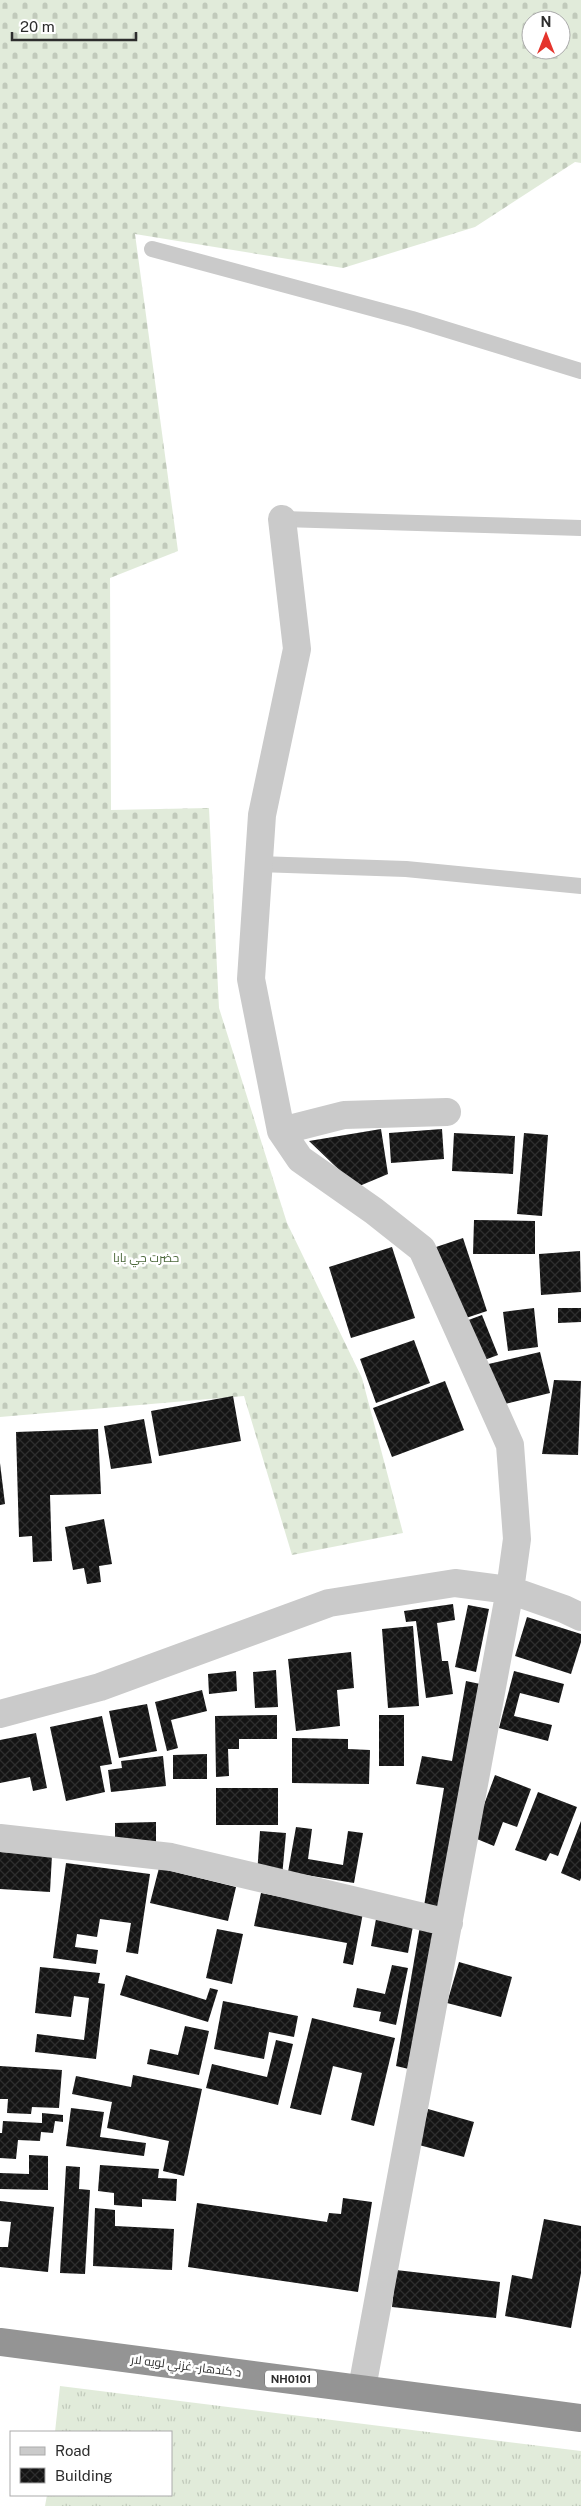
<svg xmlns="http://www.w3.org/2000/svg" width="581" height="2506" font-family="'Public Sans',Cairo,sans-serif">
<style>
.grass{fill:url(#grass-tufts)}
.cemetery{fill:url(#cemetery-stones);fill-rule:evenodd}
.building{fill:url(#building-cross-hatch)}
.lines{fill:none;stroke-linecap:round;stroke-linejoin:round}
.lane{stroke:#cacaca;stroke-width:16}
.street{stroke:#cacaca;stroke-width:28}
.highway{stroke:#949494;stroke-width:28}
.labels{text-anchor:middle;stroke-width:5;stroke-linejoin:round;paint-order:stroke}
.shield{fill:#fff;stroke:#6c6c6c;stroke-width:1}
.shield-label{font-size:11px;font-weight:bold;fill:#2d2d2d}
.park-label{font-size:12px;fill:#4b683a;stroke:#fff}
.street-label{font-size:12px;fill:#2d2d2d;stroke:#fff}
</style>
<defs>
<pattern id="grass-tufts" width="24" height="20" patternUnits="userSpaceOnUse" patternTransform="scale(1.25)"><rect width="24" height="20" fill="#e1ebda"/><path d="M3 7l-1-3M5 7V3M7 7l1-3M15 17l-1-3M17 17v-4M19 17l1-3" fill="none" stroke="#c1cabb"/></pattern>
<pattern id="cemetery-stones" width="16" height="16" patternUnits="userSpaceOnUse" patternTransform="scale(1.25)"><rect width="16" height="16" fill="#e1ebda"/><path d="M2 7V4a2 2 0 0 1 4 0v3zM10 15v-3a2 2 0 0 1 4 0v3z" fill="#c1cabb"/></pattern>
<pattern id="building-cross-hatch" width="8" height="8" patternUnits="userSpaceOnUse" patternTransform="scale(1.25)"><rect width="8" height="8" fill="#141414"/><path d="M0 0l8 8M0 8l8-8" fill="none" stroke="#2e2e2e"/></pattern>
</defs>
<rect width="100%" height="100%" fill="#fff"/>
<path class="grass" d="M 60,2386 L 581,2451 L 581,2506 L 45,2506 L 47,2495 L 171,2495 L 171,2432 L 55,2432 Z"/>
<path class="cemetery" d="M 0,0 L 581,0 L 581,163 L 575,162 L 475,227 L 343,268 L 135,234 L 178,551 L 110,578 L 111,810 L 209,808 L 219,1008 L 287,1223 L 362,1378 L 403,1533 L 292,1555 L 244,1396 L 0,1417 ZM 531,20 L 561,20 L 561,50 L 531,50 Z"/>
<path class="building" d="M 381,1129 L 388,1174 L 357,1187 L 309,1141 Z
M 442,1129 L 444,1159 L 391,1163 L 389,1133 Z
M 454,1133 L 515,1136 L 513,1174 L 452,1171 Z
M 524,1133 L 548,1135 L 542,1216 L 517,1214 Z
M 474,1220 L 535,1221 L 535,1254 L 473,1254 Z
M 463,1238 L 487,1311 L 460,1320 L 436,1247 Z
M 392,1247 L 415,1318 L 351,1338 L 329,1267 Z
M 580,1251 L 581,1292 L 541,1295 L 539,1254 Z
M 534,1308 L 538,1347 L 508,1351 L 503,1312 Z
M 558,1308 L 581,1308 L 581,1322 L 558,1323 Z
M 482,1315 L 498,1355 L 479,1362 L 463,1322 Z
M 414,1340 L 430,1383 L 376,1403 L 360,1359 Z
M 540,1352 L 550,1393 L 493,1407 L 480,1366 Z
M 554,1380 L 581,1381 L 578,1455 L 542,1454 Z
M 445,1381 L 464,1430 L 392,1457 L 373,1408 Z
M 233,1396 L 241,1441 L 159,1456 L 151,1411 Z
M 144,1419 L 152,1463 L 111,1469 L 104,1426 Z
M 98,1429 L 101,1494 L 50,1495 L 52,1561 L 33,1562 L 32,1536 L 19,1537 L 16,1432 Z
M 0,1463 L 5,1504 L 0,1505 Z
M 104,1519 L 112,1564 L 99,1566 L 101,1582 L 87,1584 L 84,1568 L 73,1570 L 65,1527 Z
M 453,1604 L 455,1620 L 437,1623 L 442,1661 L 448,1661 L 453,1694 L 426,1698 L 416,1621 L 406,1622 L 404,1611 Z
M 468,1605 L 489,1609 L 476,1672 L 455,1667 Z
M 527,1617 L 581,1634 L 581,1642 L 571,1674 L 515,1656 Z
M 413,1626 L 419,1706 L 388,1708 L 382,1629 Z
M 351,1652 L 354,1688 L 337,1690 L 340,1726 L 296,1731 L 288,1659 Z
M 276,1670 L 278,1707 L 255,1708 L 253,1672 Z
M 236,1671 L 237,1691 L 209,1694 L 208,1674 Z
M 514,1671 L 564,1684 L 559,1703 L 520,1693 L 514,1716 L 552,1725 L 548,1741 L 499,1728 Z
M 466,1681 L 485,1685 L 445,1910 L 424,1906 L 444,1788 L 416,1784 L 422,1756 L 452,1761 Z
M 202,1690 L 207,1711 L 171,1720 L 178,1748 L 167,1751 L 155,1702 Z
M 147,1704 L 157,1751 L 119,1758 L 109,1711 Z
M 277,1715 L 277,1739 L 239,1739 L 239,1749 L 228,1749 L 229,1776 L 216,1777 L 215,1716 Z
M 379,1715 L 404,1715 L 404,1766 L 379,1766 Z
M 102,1716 L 112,1764 L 100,1766 L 105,1792 L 66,1801 L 50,1727 Z
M 36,1733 L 47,1788 L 33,1791 L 30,1777 L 0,1783 L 0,1740 Z
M 292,1738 L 348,1739 L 348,1749 L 370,1750 L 369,1784 L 292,1783 Z
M 207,1754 L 207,1779 L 173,1779 L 173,1755 Z
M 163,1756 L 166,1786 L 111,1792 L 108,1770 L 122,1768 L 121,1761 Z
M 495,1775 L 531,1789 L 517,1827 L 503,1822 L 494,1846 L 472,1837 Z
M 216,1788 L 278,1788 L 278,1825 L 216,1825 Z
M 538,1792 L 577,1807 L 558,1856 L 550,1853 L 546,1861 L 515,1850 Z
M 581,1821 L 581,1878 L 580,1881 L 561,1873 Z
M 156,1822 L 156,1843 L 115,1843 L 115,1823 Z
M 296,1827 L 312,1829 L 308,1859 L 343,1865 L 348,1831 L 363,1833 L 354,1883 L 288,1872 Z
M 260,1831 L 286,1833 L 282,1877 L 257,1875 Z
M 0,1852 L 52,1855 L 50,1892 L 0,1889 Z
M 66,1863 L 150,1874 L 138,1954 L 126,1952 L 131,1923 L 100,1919 L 97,1937 L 77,1934 L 75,1947 L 98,1950 L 96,1964 L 53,1958 Z
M 159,1868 L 236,1887 L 228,1921 L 150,1903 Z
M 261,1893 L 363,1913 L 353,1965 L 343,1963 L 347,1943 L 254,1926 Z
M 376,1919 L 413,1926 L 408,1953 L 371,1946 Z
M 420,1926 L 438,1929 L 413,2070 L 396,2066 Z
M 217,1929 L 243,1934 L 232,1984 L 206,1978 Z
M 459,1962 L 512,1977 L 501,2017 L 447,2003 Z
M 392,1965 L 408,1968 L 396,2025 L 379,2021 L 381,2012 L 353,2007 L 357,1988 L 385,1994 Z
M 40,1967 L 100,1973 L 98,1983 L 105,1984 L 96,2059 L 35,2052 L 37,2034 L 84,2040 L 89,1998 L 74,1996 L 71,2017 L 35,2013 Z
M 126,1975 L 206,2000 L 210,1988 L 218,1990 L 208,2022 L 120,1995 Z
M 223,2001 L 298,2016 L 294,2037 L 269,2032 L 264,2059 L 214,2049 Z
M 312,2018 L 395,2038 L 374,2126 L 351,2120 L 362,2073 L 333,2066 L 321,2115 L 290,2108 Z
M 185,2026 L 209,2031 L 199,2075 L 147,2064 L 150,2049 L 178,2055 Z
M 276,2040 L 293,2044 L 278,2105 L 206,2088 L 212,2064 L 267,2077 Z
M 0,2066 L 62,2070 L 59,2108 L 32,2107 L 31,2114 L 7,2113 L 8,2099 L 0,2099 Z
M 133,2075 L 202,2089 L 184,2176 L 163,2171 L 169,2141 L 107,2128 L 112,2102 L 72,2094 L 76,2076 L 131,2087 Z
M 71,2108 L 104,2112 L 100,2137 L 146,2143 L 144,2156 L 66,2146 Z
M 428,2109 L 474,2122 L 464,2157 L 419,2145 Z
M 42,2113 L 63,2115 L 63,2122 L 55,2121 L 53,2133 L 41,2132 L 40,2141 L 18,2140 L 16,2159 L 0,2158 L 0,2133 L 2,2133 L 3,2121 L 42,2123 Z
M 29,2155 L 48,2156 L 48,2190 L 0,2189 L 0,2173 L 29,2174 Z
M 100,2165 L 159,2169 L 158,2178 L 177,2179 L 176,2201 L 142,2199 L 142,2207 L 114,2205 L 114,2193 L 98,2191 Z
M 66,2166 L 80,2167 L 79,2189 L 90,2190 L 85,2274 L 60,2273 Z
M 343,2198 L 372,2202 L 358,2292 L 188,2267 L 197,2203 L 327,2222 L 329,2213 L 341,2214 Z
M 0,2201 L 54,2207 L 48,2272 L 0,2267 L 0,2247 L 8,2247 L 11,2222 L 0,2221 Z
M 95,2208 L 115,2210 L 115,2226 L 174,2229 L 172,2270 L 93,2266 Z
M 544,2219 L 581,2226 L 581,2273 L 571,2328 L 505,2316 L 512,2275 L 532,2279 Z
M 396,2270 L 500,2282 L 496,2318 L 392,2307 Z"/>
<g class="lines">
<path class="lane" d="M 152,249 L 412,319 L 581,371
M 282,519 L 581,528
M 258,864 L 406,869 L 581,886"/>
<path class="street" d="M 282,519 L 297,649 L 262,815 L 251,979 L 281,1131 L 300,1159 L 374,1211 L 422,1249 L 510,1445 L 517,1539 L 510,1590 L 362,2388
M 281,1131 L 344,1115 L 447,1112
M 0,1714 L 100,1687 L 329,1603 L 455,1583 L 510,1590 L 564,1609 L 581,1617
M 0,1838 L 171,1857 L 449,1923"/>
<path class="highway" d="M 0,2342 L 581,2418"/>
</g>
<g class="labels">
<rect class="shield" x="265" y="2370.5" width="52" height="17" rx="4"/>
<g class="shield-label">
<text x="291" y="2383">NH0101</text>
</g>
<g class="park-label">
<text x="146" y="1262">حضرت جي بابا</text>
</g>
<g class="street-label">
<text transform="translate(186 2366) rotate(7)" y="4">د کندهار - غزني لويه لار</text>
</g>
</g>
<rect x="10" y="2431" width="162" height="65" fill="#ffffff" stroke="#ababab"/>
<rect x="20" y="2447" width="25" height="8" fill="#cacaca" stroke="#ababab"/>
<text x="55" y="2456" font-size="15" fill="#2d2d2d">Road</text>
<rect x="20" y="2468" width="25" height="15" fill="url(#building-cross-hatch)" stroke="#ababab"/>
<text x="55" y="2481" font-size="15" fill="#2d2d2d">Building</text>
<g transform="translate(546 35)"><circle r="24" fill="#ffffff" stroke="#ababab"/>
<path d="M0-4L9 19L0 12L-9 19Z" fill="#e5352d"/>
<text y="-8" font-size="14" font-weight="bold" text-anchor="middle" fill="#2d2d2d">N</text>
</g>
<path d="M12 32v8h124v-8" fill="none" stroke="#2d2d2d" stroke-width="2.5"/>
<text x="20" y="32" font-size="15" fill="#2d2d2d" stroke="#ffffff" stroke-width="4" paint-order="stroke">20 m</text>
</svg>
